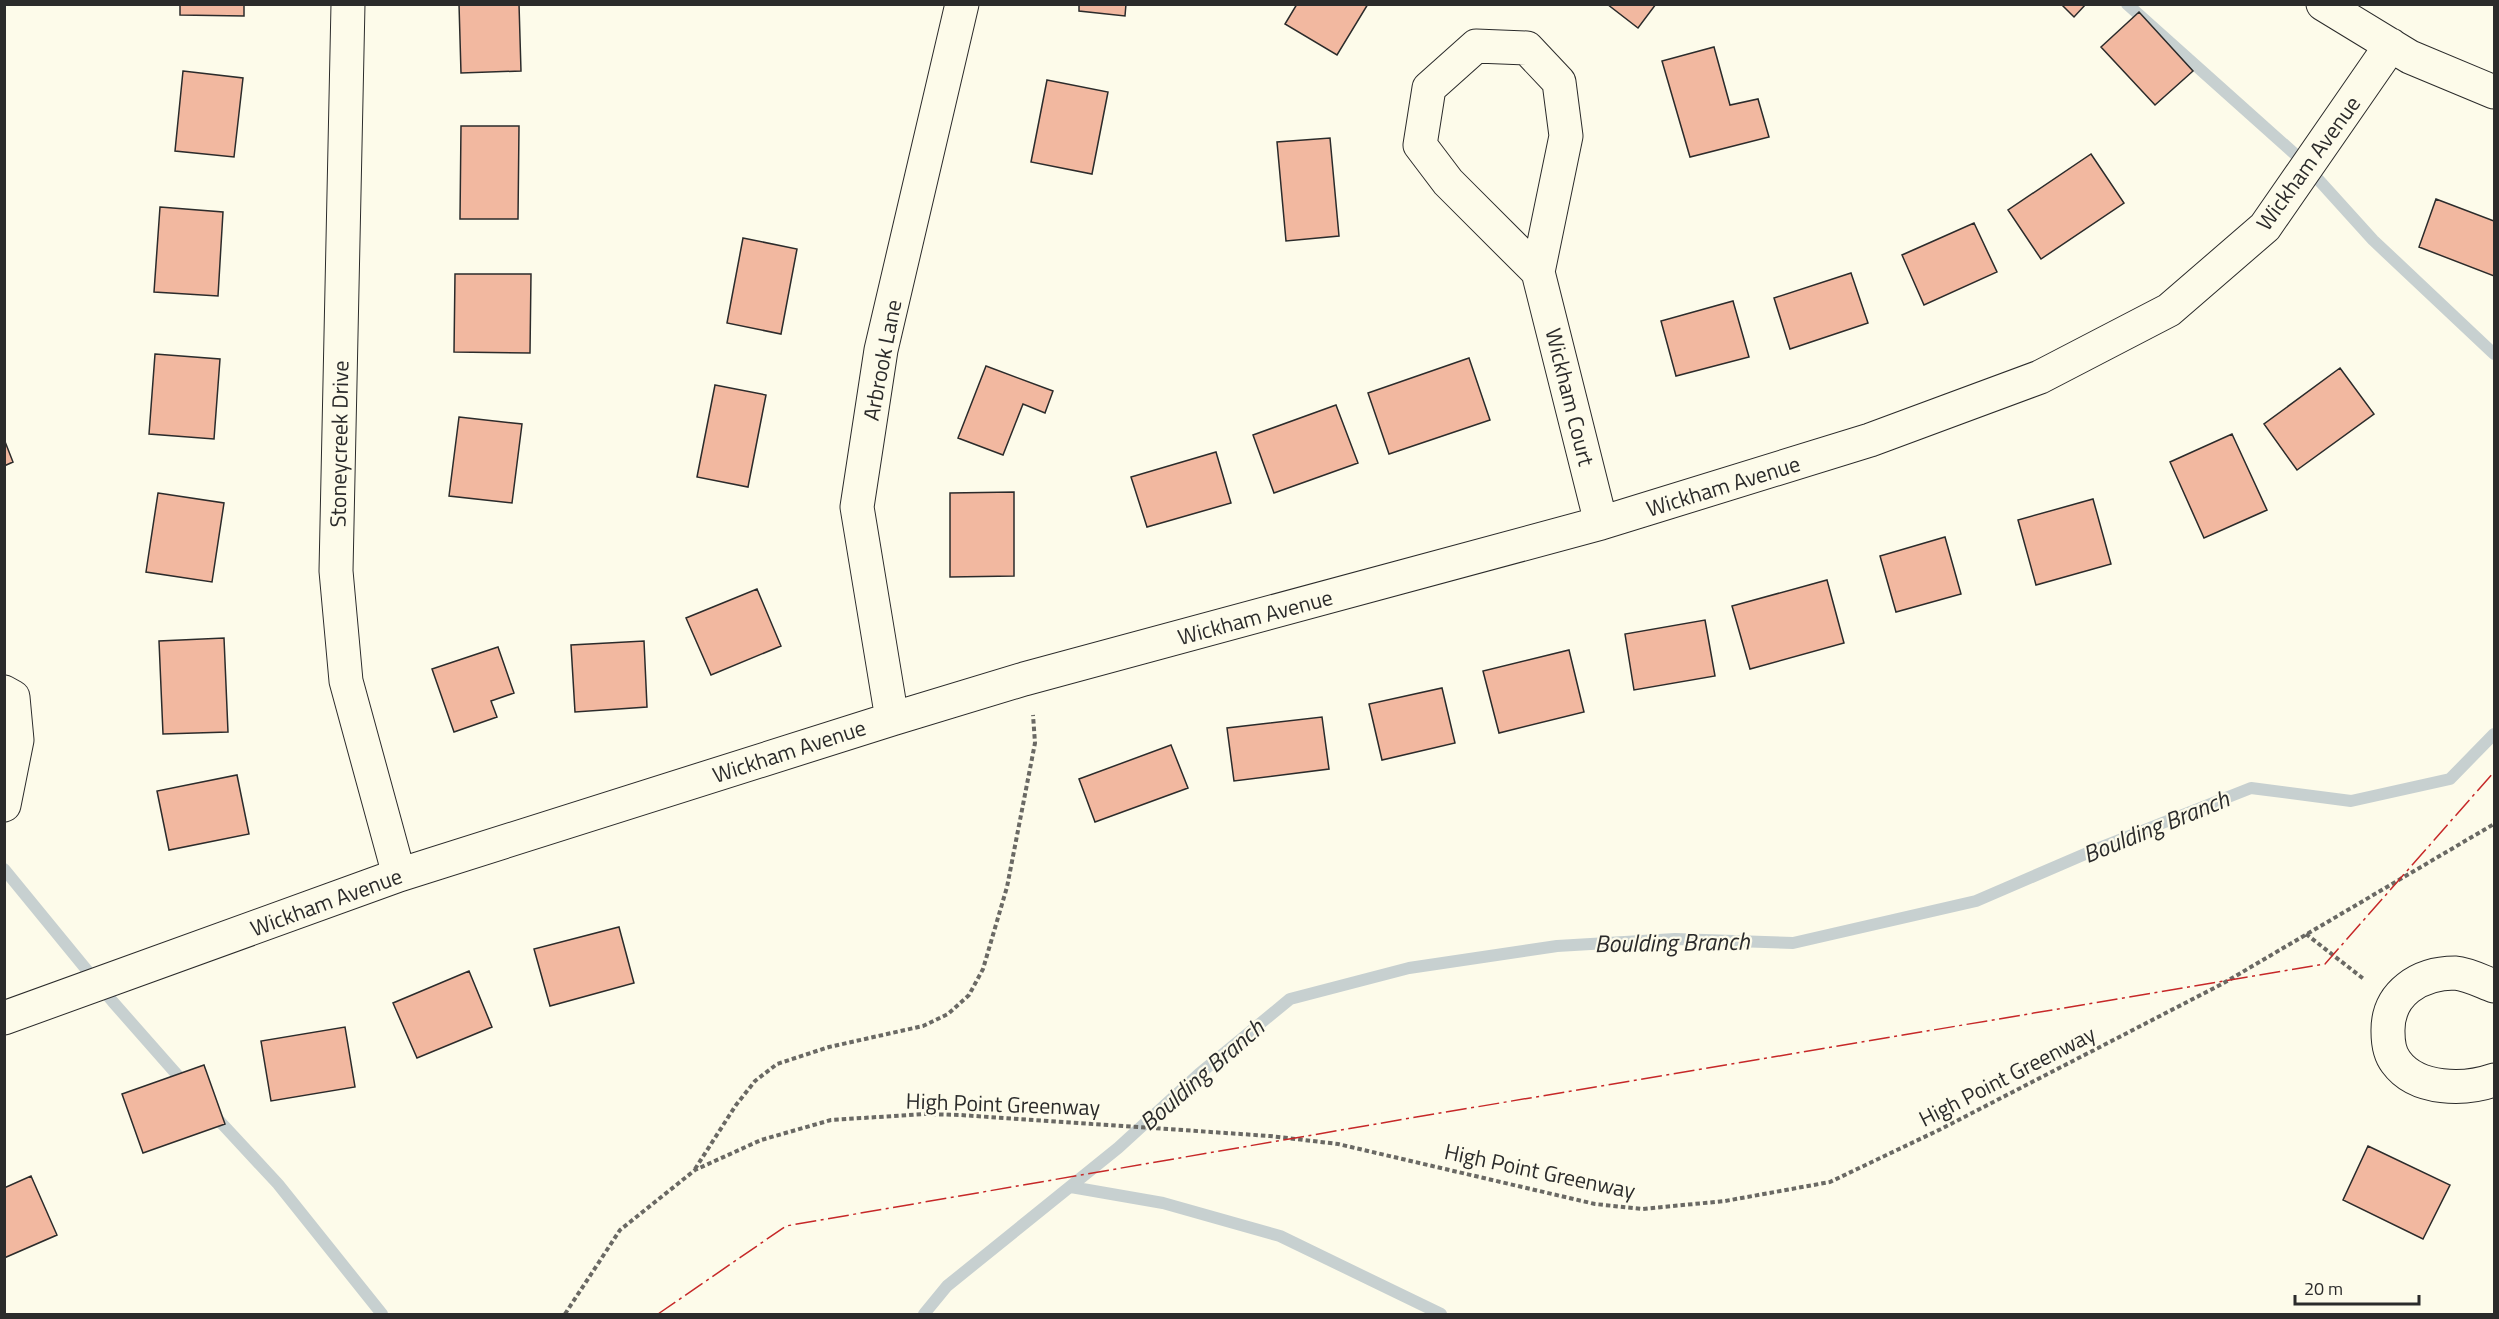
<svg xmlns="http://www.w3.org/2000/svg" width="2499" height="1319" font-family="'Titillium Web',sans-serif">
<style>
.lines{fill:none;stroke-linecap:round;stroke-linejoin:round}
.stream{stroke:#c7d0d0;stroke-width:12}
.building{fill:#f2b8a0;stroke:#2b2b2b;stroke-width:1.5}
.street-casing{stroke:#2b2b2b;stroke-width:35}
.path{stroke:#6a6964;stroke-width:4;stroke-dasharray:4.5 3;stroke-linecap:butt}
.street{stroke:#fdfbea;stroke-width:33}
.power{stroke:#c62828;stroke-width:1.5;stroke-dasharray:21 4.5 3 4.5;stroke-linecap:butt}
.labels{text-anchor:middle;stroke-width:4.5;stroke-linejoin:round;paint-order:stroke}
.street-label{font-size:22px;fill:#2b2b2b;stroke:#fdfbea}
.water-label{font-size:24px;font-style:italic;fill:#2b2b2b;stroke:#fdfbea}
</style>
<rect width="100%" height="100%" fill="#fdfbea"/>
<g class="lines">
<path class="stream" d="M 2127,4 L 2297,156 L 2373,240 L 2494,354
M 4,869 L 113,1002 L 187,1086
M 213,1114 L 278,1184 L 382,1314
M 1071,1187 L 1163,1203 L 1280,1236 L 1441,1314
M 924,1314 L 947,1286 L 1118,1148 L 1199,1074 L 1290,999 L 1409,968 L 1557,946 L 1675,939 L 1793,943 L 1976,901 L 2099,848 L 2251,788 L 2351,801 L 2450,779 L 2494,734"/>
</g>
<path class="building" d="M 180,4 L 244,4 L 244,16 L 180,15 Z
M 459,4 L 519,4 L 521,71 L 461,73 Z
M 1079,4 L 1126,4 L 1125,16 L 1079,11 Z
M 1297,4 L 1368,4 L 1337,55 L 1285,24 Z
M 1607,4 L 1656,4 L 1638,28 Z
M 2061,4 L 2086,4 L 2074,17 Z
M 2139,12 L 2193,71 L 2155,105 L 2101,47 Z
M 1714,47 L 1730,105 L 1758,99 L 1769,137 L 1690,157 L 1662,61 Z
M 183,71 L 243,78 L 234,157 L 175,151 Z
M 1047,80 L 1108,92 L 1092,174 L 1031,162 Z
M 461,126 L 519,126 L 518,219 L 460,219 Z
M 1330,138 L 1339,236 L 1286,241 L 1277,142 Z
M 2091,154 L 2124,203 L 2041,259 L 2008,210 Z
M 2436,199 L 2494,221 L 2494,276 L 2419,247 Z
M 160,207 L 223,212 L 218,296 L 154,292 Z
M 1974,223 L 1997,272 L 1924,305 L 1902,255 Z
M 743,238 L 797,249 L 781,334 L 727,323 Z
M 1851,273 L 1868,323 L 1790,349 L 1774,298 Z
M 455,274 L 531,274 L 530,353 L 454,352 Z
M 1733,301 L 1749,357 L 1676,376 L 1661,321 Z
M 155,354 L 220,359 L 214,439 L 149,434 Z
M 1469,358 L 1490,420 L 1389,454 L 1368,393 Z
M 986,366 L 1053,391 L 1045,413 L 1023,404 L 1003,455 L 958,438 Z
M 2340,368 L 2374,414 L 2297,470 L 2264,424 Z
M 715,385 L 766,395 L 748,487 L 697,477 Z
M 1336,405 L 1358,463 L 1274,493 L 1253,435 Z
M 459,417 L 522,424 L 512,503 L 449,496 Z
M 2232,434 L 2267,510 L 2204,538 L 2170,462 Z
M 4,439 L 13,462 L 4,466 Z
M 1216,452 L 1231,503 L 1147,527 L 1131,477 Z
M 1014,492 L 1014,576 L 950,577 L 950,493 Z
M 158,493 L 224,503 L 212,582 L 146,572 Z
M 2093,499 L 2111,564 L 2036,585 L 2018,520 Z
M 1945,537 L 1961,594 L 1896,612 L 1880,556 Z
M 1827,580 L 1844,643 L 1750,669 L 1732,606 Z
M 757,589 L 781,646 L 711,675 L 686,618 Z
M 1705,620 L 1715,676 L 1634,690 L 1625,634 Z
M 224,638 L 228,732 L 163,734 L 159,641 Z
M 644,641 L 647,707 L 575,712 L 571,645 Z
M 498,647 L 514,693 L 491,701 L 497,717 L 454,732 L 432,669 Z
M 1569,650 L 1584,712 L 1499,733 L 1483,671 Z
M 1442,688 L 1455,743 L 1382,760 L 1369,704 Z
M 1322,717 L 1329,769 L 1234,781 L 1227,728 Z
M 1171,745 L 1188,788 L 1095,822 L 1079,779 Z
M 237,775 L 249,834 L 169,850 L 157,791 Z
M 619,927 L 634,983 L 550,1006 L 534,949 Z
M 469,971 L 492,1027 L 417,1058 L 393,1003 Z
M 345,1027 L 355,1087 L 271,1101 L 261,1041 Z
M 204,1065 L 225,1124 L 143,1153 L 122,1094 Z
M 2368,1146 L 2450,1185 L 2423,1239 L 2343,1200 Z
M 31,1176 L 57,1235 L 4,1258 L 4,1188 Z"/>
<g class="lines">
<g class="street-casing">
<path id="street" d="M 348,4 L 336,571 L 346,681 L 399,875
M 2323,4 L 2410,57 L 2494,92
M 1538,272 L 1448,182 L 1420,145 L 1429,88 L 1476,46 L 1527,48 L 1559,82 L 1566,136 L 1538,272 L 1601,523
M 4,692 L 13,697 L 17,740 L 4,805
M 892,719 L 857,507 L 881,350 L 962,4
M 2494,986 C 2483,982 2468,974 2455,973 C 2420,973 2387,993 2388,1032 C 2388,1042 2389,1053 2396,1062 C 2417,1091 2465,1090 2494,1080
M 4,1018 L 399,875 L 892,719 L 1024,679 L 1601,523 L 1870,440 L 2040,377 L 2169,310 L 2265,227 L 2391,45"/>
</g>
<path class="path" d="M 2306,934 L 2365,980
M 695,1169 L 736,1105 L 755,1081 L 777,1064 L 829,1047 L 923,1026 L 948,1014 L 969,995 L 983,969 L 1007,887 L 1035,743 L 1033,715
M 565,1314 L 620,1230 L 695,1170 L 761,1140 L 831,1120 L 925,1114 L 960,1115 L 1270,1136 L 1338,1144 L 1595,1204 L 1642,1209 L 1725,1201 L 1830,1182 L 1941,1129 L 2222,984 L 2494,824"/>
<use href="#street" class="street"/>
<path class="power" d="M 658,1314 L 786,1226 L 1399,1120 L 2325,964 L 2494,772"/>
</g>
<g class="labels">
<g class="street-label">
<text transform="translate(2308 163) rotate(-54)" y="8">Wickham Avenue</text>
<text transform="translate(882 360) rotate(-79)" y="8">Arbrook Lane</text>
<text transform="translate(1570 397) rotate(76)" y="8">Wickham Court</text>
<text transform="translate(339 444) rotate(-89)" y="8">Stoneycreek Drive</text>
<text transform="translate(1723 486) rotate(-17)" y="8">Wickham Avenue</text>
<text transform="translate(1255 617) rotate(-15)" y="8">Wickham Avenue</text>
<text transform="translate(789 751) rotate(-18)" y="8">Wickham Avenue</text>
<text transform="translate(326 902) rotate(-20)" y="8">Wickham Avenue</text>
<text transform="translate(2007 1076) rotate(-27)" y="8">High Point Greenway</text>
<text transform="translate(1003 1104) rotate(2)" y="8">High Point Greenway</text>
<text transform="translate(1540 1171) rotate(12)" y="8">High Point Greenway</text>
</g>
<g class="water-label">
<text transform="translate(2156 827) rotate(-22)" y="8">Boulding Branch</text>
<text transform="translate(1672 943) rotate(-1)" y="8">Boulding Branch</text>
<text transform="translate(1202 1075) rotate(-41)" y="8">Boulding Branch</text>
</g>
</g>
<rect width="2499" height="1319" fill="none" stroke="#2b2b2b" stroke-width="12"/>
<path d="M2295 1295v9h124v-9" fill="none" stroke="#2b2b2b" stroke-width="3"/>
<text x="2304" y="1295" font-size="18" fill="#2b2b2b" stroke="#fdfbea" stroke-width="4.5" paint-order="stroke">20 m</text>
</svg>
